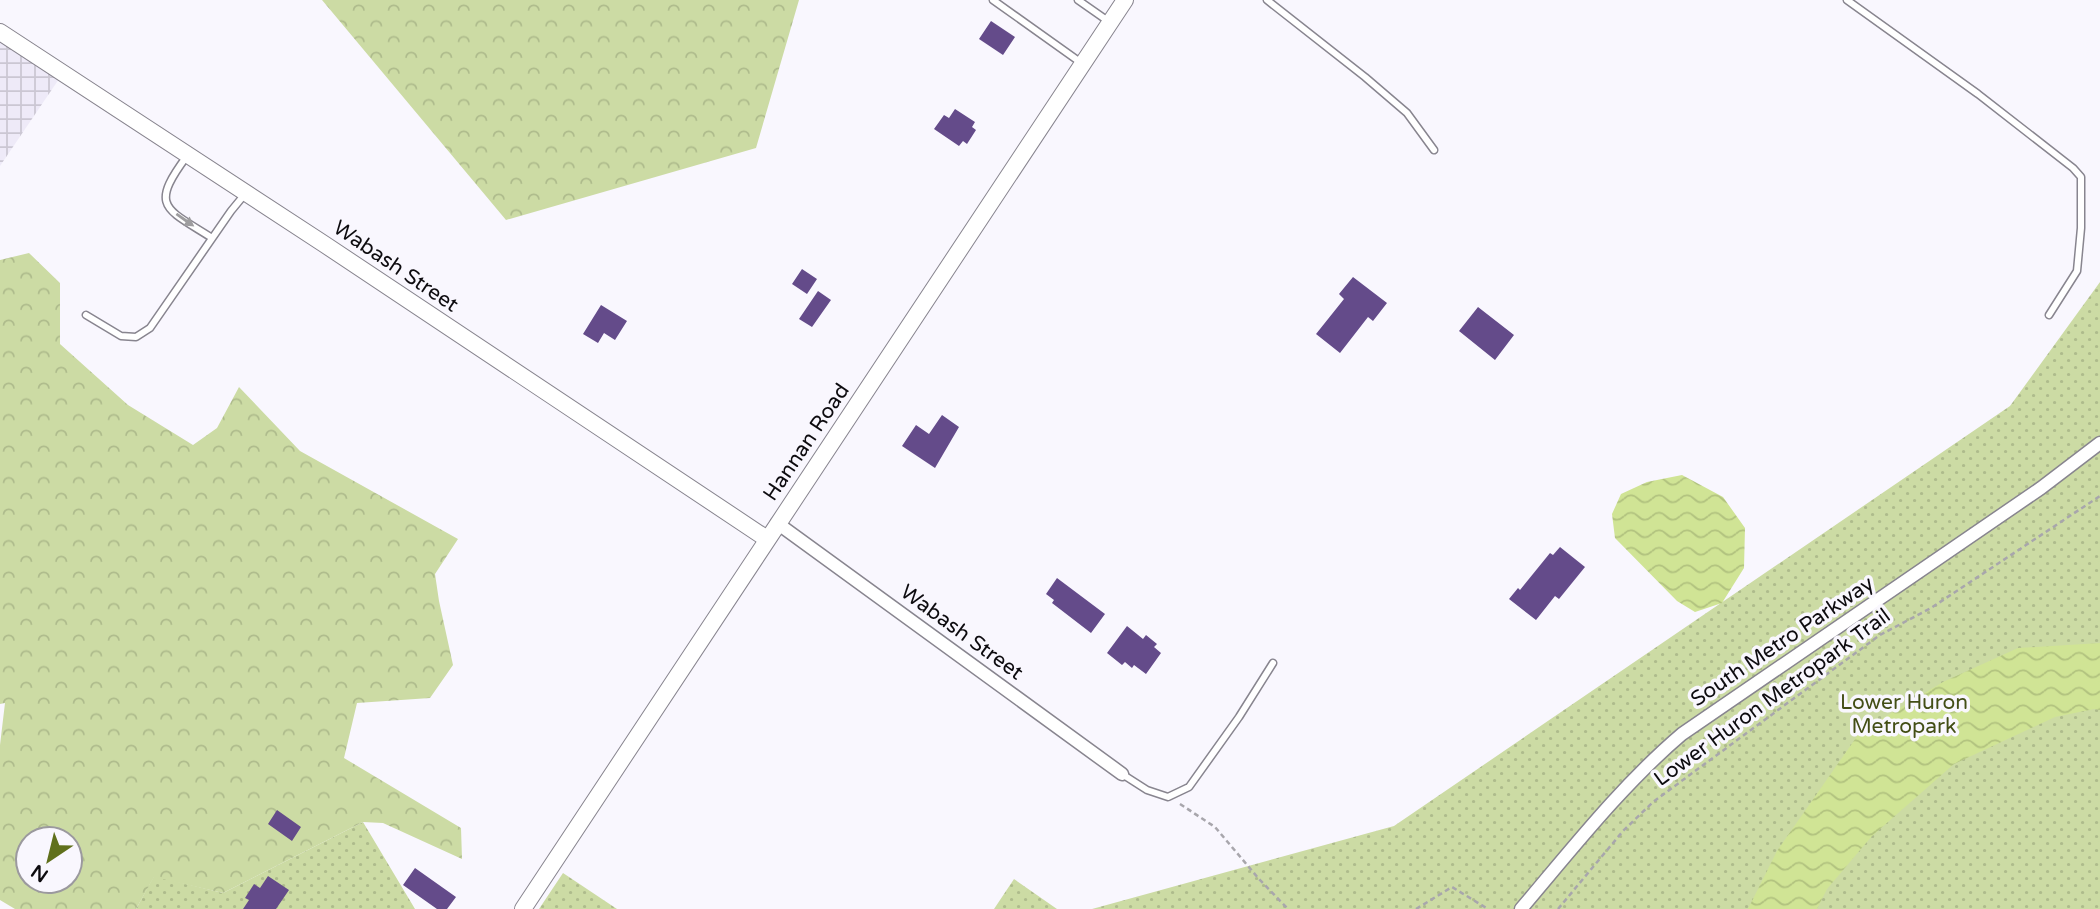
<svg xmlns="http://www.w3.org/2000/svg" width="2100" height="909" font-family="'Varela Round',sans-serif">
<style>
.industrial{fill:url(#industrial-grid)}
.grass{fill:url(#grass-dots)}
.forest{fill:url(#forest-crowns);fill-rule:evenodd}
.water{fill:url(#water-waves)}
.building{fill:#644b8a}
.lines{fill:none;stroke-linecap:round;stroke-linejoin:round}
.service-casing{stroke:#88858f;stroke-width:9}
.minor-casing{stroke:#88858f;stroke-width:15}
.tertiary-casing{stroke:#88858f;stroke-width:18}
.path{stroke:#a8a6ac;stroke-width:2.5;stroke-dasharray:5 3.5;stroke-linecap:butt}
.service{stroke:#fff;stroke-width:6}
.minor{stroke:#fff;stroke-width:12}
.tertiary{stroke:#fff;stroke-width:16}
.oneway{fill:#9e9d9f}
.labels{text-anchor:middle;stroke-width:7;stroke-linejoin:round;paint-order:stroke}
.street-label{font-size:21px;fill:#0d0b0f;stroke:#f9f7fe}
.park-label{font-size:21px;fill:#434e16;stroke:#f9f7fe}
</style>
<defs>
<pattern id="industrial-grid" width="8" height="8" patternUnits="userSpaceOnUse" patternTransform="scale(1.75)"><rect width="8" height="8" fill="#eeeaf8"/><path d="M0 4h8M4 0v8" fill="none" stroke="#cbc7d3"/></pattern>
<pattern id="grass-dots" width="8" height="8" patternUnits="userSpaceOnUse" patternTransform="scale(1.75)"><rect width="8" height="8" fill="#ccdba4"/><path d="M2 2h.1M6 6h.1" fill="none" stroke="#aebb8c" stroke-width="1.8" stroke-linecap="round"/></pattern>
<pattern id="forest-crowns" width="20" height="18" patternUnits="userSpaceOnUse" patternTransform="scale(1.75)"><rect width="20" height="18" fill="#ccdba4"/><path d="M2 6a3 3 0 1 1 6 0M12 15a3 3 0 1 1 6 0" fill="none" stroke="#aebb8c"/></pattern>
<pattern id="water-waves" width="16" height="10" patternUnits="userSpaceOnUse" patternTransform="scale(1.75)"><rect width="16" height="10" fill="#d0e495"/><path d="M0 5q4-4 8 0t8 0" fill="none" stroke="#b1c27f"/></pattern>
</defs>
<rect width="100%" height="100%" fill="#f9f7fe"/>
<path class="industrial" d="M 0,41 L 59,79 L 0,166 Z"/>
<path class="grass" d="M 2100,282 L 2100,909 L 1092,909 L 1394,826 L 2010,406 Z
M 363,822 L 415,909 L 136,909 L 154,876 L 223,893 Z
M 563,873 L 617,909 L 539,909 Z
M 1014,879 L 1057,909 L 994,909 Z"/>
<path class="forest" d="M 322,0 L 799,0 L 756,148 L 506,220 Z
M 29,253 L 60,283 L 60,344 L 128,405 L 193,445 L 217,428 L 239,387 L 300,451 L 458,539 L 435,574 L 439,601 L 453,665 L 430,698 L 357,703 L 344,758 L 461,828 L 462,859 L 383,823 L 363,822 L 223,893 L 154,877 L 136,909 L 15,909 L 0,900 L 0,745 L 5,703 L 0,704 L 0,260 ZM 28,839 L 70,839 L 70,881 L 28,881 Z"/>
<path class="water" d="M 1682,475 L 1723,497 L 1745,528 L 1744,568 L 1722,603 L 1695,612 L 1677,601 L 1615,538 L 1612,514 L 1621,494 L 1647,482 Z
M 2100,643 L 2100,710 L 2094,709 L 2055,717 L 1954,764 L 1872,836 L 1827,889 L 1817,909 L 1748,909 L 1777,851 L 1860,732 L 1943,682 L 2018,648 Z"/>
<path class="building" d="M 991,21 L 1015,37 L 1003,55 L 979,39 Z
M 955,109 L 975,122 L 972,127 L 976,130 L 967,144 L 963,141 L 959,146 L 934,129 L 944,115 L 949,118 Z
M 802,269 L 817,279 L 807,294 L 792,284 Z
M 1353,277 L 1387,303 L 1373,321 L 1368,317 L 1340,353 L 1316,334 L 1344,299 L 1339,294 Z
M 818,291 L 831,300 L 812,327 L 799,319 Z
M 601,305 L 627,321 L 615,340 L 604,333 L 598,343 L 583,334 Z
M 1478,307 L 1514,335 L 1495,360 L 1459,331 Z
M 942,415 L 959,427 L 935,468 L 902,446 L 916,425 L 929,434 Z
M 1560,547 L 1585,567 L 1559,599 L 1555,596 L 1536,620 L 1509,599 L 1518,588 L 1520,590 L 1550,553 L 1553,555 Z
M 1057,578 L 1105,614 L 1091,633 L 1052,603 L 1054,600 L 1046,594 Z
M 1127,626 L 1143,639 L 1146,635 L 1157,644 L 1154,647 L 1161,653 L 1146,674 L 1134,665 L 1132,668 L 1125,662 L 1122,665 L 1107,653 Z
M 277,810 L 301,827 L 292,841 L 268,824 Z
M 415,868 L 456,897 L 447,909 L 437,909 L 403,885 Z
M 268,876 L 289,890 L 276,909 L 243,909 L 249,900 L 245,898 L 254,884 L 260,888 Z"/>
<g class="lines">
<g class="service-casing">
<path id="service" d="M 993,0 L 1080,62
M 1078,0 L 1108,21
M 1267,0 L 1365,77 L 1407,113 L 1434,150
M 1847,0 L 1978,94 L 2073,168 L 2081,177 L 2081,228 L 2077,271 L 2049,315
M 187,156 C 149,207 165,208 212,238
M 86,315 L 121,336 L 136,337 L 150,328 L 231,211 L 245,194
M 1122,774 L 1147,790 L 1168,797 L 1189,787 L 1239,717 L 1273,663"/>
</g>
<g class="minor-casing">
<path id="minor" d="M 777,523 L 1122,774
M 1521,909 C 1572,849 1622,785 1682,734 L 2041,488 L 2100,443"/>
</g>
<g class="tertiary-casing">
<path id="tertiary" d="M 0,32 L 324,244 L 767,539
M 523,909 L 1125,0"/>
</g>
<path class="path" d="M 1180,804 L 1215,827 L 1259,879 L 1288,909
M 1416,909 L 1452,887 L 1488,909
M 1558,909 L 1623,831 L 1653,802 L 1880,635 L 1931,608 L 2100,496"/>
<use href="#service" class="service"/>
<use href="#minor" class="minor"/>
<use href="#tertiary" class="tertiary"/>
</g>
<defs><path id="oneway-solid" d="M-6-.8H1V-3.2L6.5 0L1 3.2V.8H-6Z" transform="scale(1.75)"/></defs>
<use class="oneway" href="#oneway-solid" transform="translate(185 220) rotate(35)"/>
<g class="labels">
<g class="street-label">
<text transform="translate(396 266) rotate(34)" y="7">Wabash Street</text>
<text transform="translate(806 442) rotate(-56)" y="7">Hannan Road</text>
<text transform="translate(962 632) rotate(36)" y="7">Wabash Street</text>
<text transform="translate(1782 641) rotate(-34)" y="7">South Metro Parkway</text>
<text transform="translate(1772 697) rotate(-36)" y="7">Lower Huron Metropark Trail</text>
</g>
<g class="park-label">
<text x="1904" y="709">Lower Huron<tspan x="1904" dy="24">Metropark</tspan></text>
</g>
</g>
<g transform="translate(49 860) rotate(215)"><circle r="33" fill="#f9f7fe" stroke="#9b999e" stroke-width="2"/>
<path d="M0-5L12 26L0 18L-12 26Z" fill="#60701c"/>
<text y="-10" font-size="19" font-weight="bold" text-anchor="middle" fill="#0d0b0f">N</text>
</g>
</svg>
